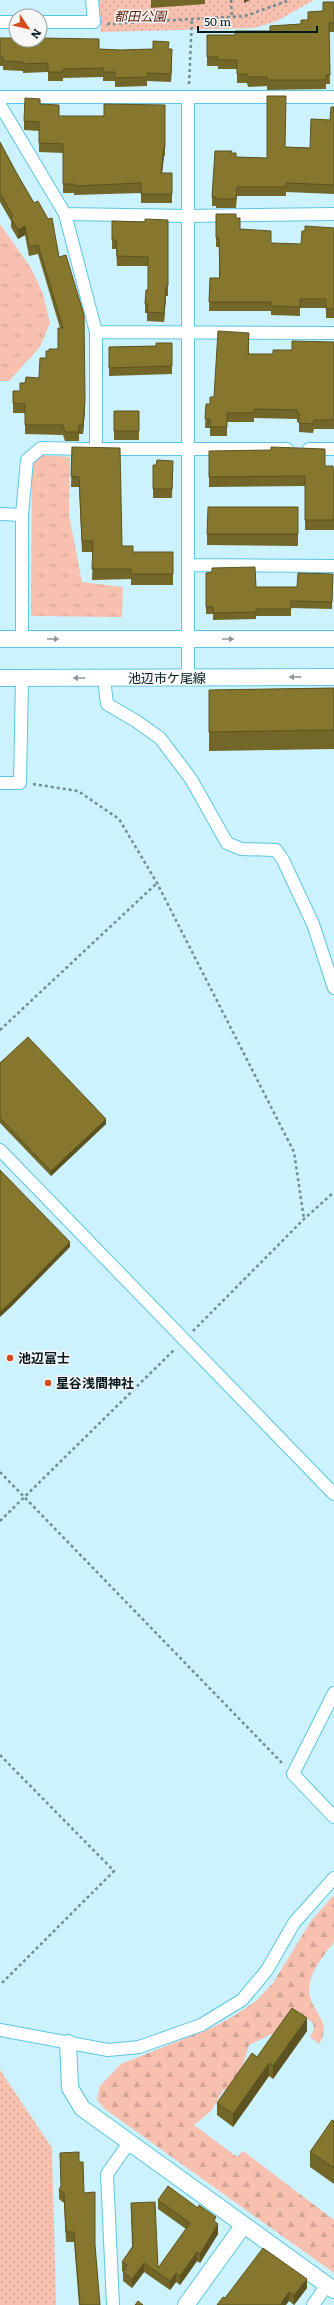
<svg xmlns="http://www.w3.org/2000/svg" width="334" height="2305" font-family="Literata,'Noto Sans JP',serif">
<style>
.grass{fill:url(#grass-tufts)}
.forest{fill:url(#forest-firs)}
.park{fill:url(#park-dots)}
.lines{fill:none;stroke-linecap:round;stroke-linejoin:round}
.minor-casing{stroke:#5bc6e3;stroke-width:14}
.tertiary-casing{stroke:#5bc6e3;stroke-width:18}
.path{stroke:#6f8d97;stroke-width:2.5;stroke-dasharray:3 3;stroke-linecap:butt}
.minor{stroke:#fff;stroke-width:12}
.tertiary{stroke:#fff;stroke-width:16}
.wall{fill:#726628}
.shaded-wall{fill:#5d5320}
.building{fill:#85772e;stroke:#5d5320}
.oneway{fill:#8d979a}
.poi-dot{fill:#d34c19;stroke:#f7f7f7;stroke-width:1.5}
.labels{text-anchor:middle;stroke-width:3;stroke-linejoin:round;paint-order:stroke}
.park-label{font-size:13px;font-style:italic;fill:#5f1e07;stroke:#f7f7f7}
.street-label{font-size:13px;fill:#02181e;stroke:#f7f7f7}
.poi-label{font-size:13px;font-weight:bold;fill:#02181e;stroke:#f7f7f7;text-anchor:start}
</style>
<defs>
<pattern id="grass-tufts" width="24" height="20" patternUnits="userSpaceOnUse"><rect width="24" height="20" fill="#f8c0af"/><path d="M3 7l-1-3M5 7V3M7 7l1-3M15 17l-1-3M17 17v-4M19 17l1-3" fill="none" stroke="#d3a496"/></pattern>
<pattern id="forest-firs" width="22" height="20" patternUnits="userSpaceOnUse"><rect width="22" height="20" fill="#f8c0af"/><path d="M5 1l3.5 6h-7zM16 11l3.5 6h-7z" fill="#d3a496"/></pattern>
<pattern id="park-dots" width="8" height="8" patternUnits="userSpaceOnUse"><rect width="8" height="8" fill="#f8c0af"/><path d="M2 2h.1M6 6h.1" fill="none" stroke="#d3a496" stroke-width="1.8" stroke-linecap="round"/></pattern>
</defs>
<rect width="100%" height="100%" fill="#ccf2fe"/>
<path class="grass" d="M 0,224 L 31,268 L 43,294 L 50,323 L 40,347 L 9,381 L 0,381 Z
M 40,455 L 70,457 L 69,515 L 82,582 L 123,587 L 122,617 L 31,616 L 32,463 Z"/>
<path class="forest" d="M 334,1895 C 334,1910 334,1927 334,1941 C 333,1945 329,1948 327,1951 C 318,1963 310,1974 309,1989 C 309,2012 334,2020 319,2044 L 310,2037 L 314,2029 L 313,2023 L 293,2008 L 276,2032 L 249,2045 L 240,2075 L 229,2089 L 223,2090 L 212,2110 L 194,2125 L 237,2157 L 243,2151 L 334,2220 L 334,2273 L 105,2109 L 97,2100 L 100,2086 L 121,2064 L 211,2028 L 234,2016 L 256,2001 L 273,1983 L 311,1921 Z"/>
<path class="park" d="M 99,0 L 314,0 L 277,21 L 254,28 L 101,32 Z
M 0,2070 L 52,2148 L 56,2305 L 0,2305 Z"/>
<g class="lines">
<g class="minor-casing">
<path id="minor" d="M 0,22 L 16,22
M 40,22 L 94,22 L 92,0
M 0,97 L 334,97
M 188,99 L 188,679
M 0,105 L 65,214 L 96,332 L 96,449 L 287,449
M 65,214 L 188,216 L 334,214
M 96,332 L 334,333
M 309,449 L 334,449
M 0,514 L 22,515 L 22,639
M 22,515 L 27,460 L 41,448 L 87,449
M 189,565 L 334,566
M 104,678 L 107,704 L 136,721 L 160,738 L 191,779 L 227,843 L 241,849 L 276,850 L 283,860 L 313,924 L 334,988
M 0,783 L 20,783 L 22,678
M 0,1150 L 334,1494
M 334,1693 L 293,1774 L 334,1817
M 0,2030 L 108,2050 L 139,2047 L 201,2025 L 242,2000 L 267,1970 L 294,1923 L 334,1878
M 113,2305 L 107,2174 L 129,2143
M 313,2305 L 327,2285"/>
</g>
<g class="tertiary-casing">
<path id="tertiary" d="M 0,639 L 334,639
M 0,678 L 334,677
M 68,2043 L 70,2088 L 82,2108 L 334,2290
M 186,2305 L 243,2226"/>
</g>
<path class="path" d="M 231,0 L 232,17
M 107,24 L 245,16 L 290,0
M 189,84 L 192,19
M 33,784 L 78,791 L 119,819 L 157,883 L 294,1152 L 304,1219
M 0,1030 L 157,883
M 193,1331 L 304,1219 L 334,1192
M 0,1472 L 284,1765
M 0,1521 L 175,1349
M 0,1755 L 114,1871 L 0,1985"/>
<use href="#minor" class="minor"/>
<use href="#tertiary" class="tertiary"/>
</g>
<path class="wall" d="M 151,0 L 205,0 L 205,4 L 151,8 Z
M 334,2 L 334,32 L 329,32 L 330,84 L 326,84 L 326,89 L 267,90 L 267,86 L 248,87 L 247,83 L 237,83 L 237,69 L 218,69 L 218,66 L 207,66 L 207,35 L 235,35 L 270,31 L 301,24 L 323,11 Z
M 0,38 L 99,49 L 120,50 L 169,49 L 172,58 L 171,82 L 147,81 L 147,86 L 115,87 L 115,81 L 103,81 L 103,77 L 63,78 L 63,81 L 48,81 L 48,72 L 23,73 L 23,71 L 3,70 L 3,66 L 0,66 Z
M 40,104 L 59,116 L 165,147 L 165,156 L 164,156 L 162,173 L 172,173 L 172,203 L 141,203 L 141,193 L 74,195 L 74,193 L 63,193 L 63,153 L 39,152 L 39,131 L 24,130 L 24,121 Z
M 334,107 L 334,194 L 286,192 L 286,196 L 237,196 L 236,208 L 216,208 L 216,206 L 212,206 L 212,197 L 232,153 L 236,157 L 267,158 L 285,147 L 310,148 L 330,120 Z
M 0,142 L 16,172 L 34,203 L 85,409 L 83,434 L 79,434 L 79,441 L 65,441 L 63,435 L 25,434 L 25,413 L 13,413 L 13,391 L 20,391 L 25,383 L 39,378 L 49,351 L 58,349 L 60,328 L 38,254 L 29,256 L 25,235 L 18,239 L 11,227 L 11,221 L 0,202 Z
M 216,214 L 236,218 L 240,229 L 271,243 L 301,244 L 305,231 L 334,228 L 334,318 L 326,318 L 326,308 L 300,308 L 300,316 L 271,315 L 271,311 L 209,311 L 210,278 L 219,278 L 219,247 L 216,247 Z
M 168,220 L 168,296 L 166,296 L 164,322 L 147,321 L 147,313 L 145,313 L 145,304 L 148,290 L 148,266 L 117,266 L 116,249 L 112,249 L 112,221 L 145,222 Z
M 249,342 L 249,354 L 273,354 L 334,342 L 334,429 L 314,429 L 313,433 L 299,432 L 299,422 L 297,422 L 297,419 L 254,418 L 254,422 L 227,422 L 227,436 L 210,436 L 210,428 L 205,428 L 206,404 L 210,404 Z
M 172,343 L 172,374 L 109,376 L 109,347 L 156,346 Z
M 114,411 L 139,411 L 139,440 L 114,440 Z
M 72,447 L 122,546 L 133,552 L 173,552 L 173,585 L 131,585 L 131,579 L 92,580 L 93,552 L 82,552 L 79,487 L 71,487 Z
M 209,451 L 325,466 L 334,469 L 334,530 L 305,530 L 305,486 L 209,487 Z
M 173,470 L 172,498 L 153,498 L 153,489 Z
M 298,507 L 298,546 L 207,545 L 207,534 Z
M 206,573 L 256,587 L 297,587 L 333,574 L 332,609 L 291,608 L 291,616 L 256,616 L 256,619 L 213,620 L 213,614 L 206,614 Z
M 334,688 L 334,749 L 209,751 L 209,690 Z
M 0,1063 L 106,1124 L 51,1176 L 0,1123 Z
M 307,2031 L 273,2079 L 269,2076 L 233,2127 L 217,2115 L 217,2103 L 257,2057 Z
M 334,2121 L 334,2184 L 310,2167 L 310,2152 Z
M 60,2153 L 79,2162 L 84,2193 L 95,2245 L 100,2305 L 79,2305 L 74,2242 L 66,2242 L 64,2203 L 59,2199 L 59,2190 L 61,2186 Z
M 158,2200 L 216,2223 L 218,2234 L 200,2263 L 197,2261 L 180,2285 L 176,2282 L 170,2290 L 144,2272 L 132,2288 L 123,2281 L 123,2271 L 122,2271 L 122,2262 L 132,2247 L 131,2203 L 158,2268 L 186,2229 L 158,2209 Z
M 307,2288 L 294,2305 L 289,2301 L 225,2298 Z"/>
<path class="shaded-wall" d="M 244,0 L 250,0 L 244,3 Z
M 172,49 L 172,58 L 171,82 L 171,74 Z
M 164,147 L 164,156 L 161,182 L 161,173 Z
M 25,226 L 25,235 L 18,239 L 18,230 Z
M 166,286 L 166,296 L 164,322 L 164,313 Z
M 85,400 L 85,409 L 83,434 L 83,425 Z
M 106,1119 L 106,1124 L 51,1176 L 51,1171 Z
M 70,1242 L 70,1247 L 12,1306 L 0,1317 L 0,1312 Z
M 307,2018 L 307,2031 L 273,2079 L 273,2066 Z
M 269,2063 L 269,2076 L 233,2127 L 233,2114 Z
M 218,2224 L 218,2234 L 200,2263 L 200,2254 Z
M 197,2252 L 197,2261 L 180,2285 L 180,2276 Z
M 144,2263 L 144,2272 L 132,2288 L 132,2279 Z
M 176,2273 L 176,2282 L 170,2290 L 170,2281 Z
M 307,2279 L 307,2288 L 294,2305 L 294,2295 Z
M 289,2292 L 289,2301 L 286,2305 L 280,2305 Z"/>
<path class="building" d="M 323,2 L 334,2 L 334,23 L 329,23 L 330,75 L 326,75 L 326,80 L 267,80 L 267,77 L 248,77 L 247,74 L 237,74 L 237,60 L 218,60 L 218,57 L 207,57 L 207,35 L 235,35 L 235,31 L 270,31 L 270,26 L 301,24 L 301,20 L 308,20 L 308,12 L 323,11 Z
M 0,38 L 16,38 L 16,40 L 40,40 L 40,38 L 99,39 L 99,49 L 120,50 L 153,49 L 153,41 L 169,42 L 168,49 L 172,49 L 171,74 L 147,73 L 147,77 L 115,78 L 115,72 L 103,72 L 103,68 L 63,69 L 63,72 L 48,72 L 48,63 L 23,64 L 23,62 L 3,61 L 3,57 L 0,57 Z
M 267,96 L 286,96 L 285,147 L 310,148 L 311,119 L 330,120 L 331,107 L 334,107 L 334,185 L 286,183 L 286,187 L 237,187 L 236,199 L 216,199 L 216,197 L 212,197 L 215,151 L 232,151 L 231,153 L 236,153 L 236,157 L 267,158 Z
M 25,98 L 40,99 L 40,104 L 59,105 L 59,116 L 104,116 L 104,104 L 165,105 L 165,147 L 164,147 L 161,173 L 172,173 L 172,194 L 141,194 L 141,183 L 74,186 L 74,184 L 63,184 L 63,144 L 39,143 L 39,122 L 24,121 Z
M 0,142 L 16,172 L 34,203 L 38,201 L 48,219 L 52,218 L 59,257 L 66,255 L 84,315 L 85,400 L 83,425 L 79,425 L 79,432 L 65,432 L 63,425 L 25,425 L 25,404 L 13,403 L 13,391 L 20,391 L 20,383 L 25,383 L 26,377 L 39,378 L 40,358 L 46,358 L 46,351 L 49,351 L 49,349 L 58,349 L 58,328 L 63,328 L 38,245 L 29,247 L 25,226 L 18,230 L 11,218 L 13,216 L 0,193 Z
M 216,214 L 236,214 L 236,218 L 240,218 L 240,229 L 271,231 L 271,243 L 301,244 L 302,231 L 305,231 L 305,226 L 334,228 L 334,309 L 326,309 L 326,299 L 300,299 L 300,307 L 271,306 L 271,302 L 209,302 L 210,278 L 220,278 L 219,238 L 216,238 Z
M 145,219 L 168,220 L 168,286 L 166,286 L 164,313 L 147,312 L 148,304 L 145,304 L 146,290 L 148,290 L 148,257 L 117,256 L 116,240 L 112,240 L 112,221 L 145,222 Z
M 218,331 L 249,333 L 248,354 L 273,354 L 273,350 L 292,350 L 292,341 L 334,342 L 334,420 L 314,420 L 313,424 L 299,423 L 299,413 L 297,413 L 297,410 L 254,409 L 254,413 L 227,413 L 227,427 L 210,427 L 210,419 L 205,419 L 206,404 L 210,404 L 210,397 L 214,397 Z
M 156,343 L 172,343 L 172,366 L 109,368 L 109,347 L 156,346 Z
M 114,411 L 139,411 L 139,431 L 114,431 Z
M 72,447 L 120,448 L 122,546 L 133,546 L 133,552 L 173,552 L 173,574 L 131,574 L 131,569 L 92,569 L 93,541 L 82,541 L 79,477 L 71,476 Z
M 271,447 L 325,449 L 325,466 L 333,466 L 333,469 L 334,469 L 334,520 L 305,520 L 305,476 L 209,477 L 209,451 L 271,450 Z
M 157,460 L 173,461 L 172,489 L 153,489 L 153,465 L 156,465 Z
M 208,507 L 298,507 L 298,534 L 207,534 Z
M 255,567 L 256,587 L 297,587 L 298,573 L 333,574 L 332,602 L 291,601 L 291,609 L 256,609 L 256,612 L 213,613 L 213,607 L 206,607 L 206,573 L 212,572 L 212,568 Z
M 334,688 L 334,730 L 209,732 L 209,690 Z
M 28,1037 L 106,1119 L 51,1171 L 0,1118 L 0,1063 Z
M 0,1170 L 70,1242 L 12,1301 L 0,1312 Z
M 292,2008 L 307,2018 L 273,2066 L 269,2063 L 233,2114 L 217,2103 L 252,2053 L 257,2057 Z
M 332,2120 L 334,2121 L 334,2168 L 310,2152 Z
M 79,2152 L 79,2162 L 83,2162 L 84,2193 L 95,2192 L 95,2245 L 100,2305 L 80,2305 L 74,2232 L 66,2232 L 64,2193 L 59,2190 L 61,2186 L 60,2153 Z
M 168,2186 L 198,2208 L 199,2205 L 216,2217 L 214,2221 L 218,2224 L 200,2254 L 197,2252 L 180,2276 L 176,2273 L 170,2281 L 144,2263 L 132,2279 L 123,2272 L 127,2265 L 122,2262 L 133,2246 L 131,2203 L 155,2202 L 158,2268 L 190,2223 L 158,2200 Z
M 263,2248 L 307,2279 L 294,2295 L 289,2292 L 280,2305 L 217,2305 L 223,2297 L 225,2298 Z
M 138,2301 L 143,2305 L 135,2305 Z"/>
<defs><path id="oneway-solid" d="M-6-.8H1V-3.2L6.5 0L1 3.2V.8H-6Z"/></defs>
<g class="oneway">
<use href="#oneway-solid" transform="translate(53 639)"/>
<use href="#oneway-solid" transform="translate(228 639)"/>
<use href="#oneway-solid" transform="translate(295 677) rotate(179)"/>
<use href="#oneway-solid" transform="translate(79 678) rotate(-180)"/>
</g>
<g class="poi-dot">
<circle cx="10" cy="1358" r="4"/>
<circle cx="48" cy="1383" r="4"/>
</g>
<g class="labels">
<g class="park-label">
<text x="140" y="21">都田公園</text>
</g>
<g class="street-label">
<text x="167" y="683">池辺市ケ尾線</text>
</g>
<g class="poi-label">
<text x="18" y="1363">池辺富士</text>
<text x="56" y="1388">星谷浅間神社</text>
</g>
</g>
<g transform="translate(28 28) rotate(125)"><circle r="19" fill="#f7f7f7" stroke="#959ea0"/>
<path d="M0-3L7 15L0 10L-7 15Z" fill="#d34c19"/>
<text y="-6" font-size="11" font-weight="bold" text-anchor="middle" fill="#02181e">N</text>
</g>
<path d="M198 26v6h119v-6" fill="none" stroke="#02181e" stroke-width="2"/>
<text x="204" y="26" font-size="12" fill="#02181e" stroke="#f7f7f7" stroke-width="3" paint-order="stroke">50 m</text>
</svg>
